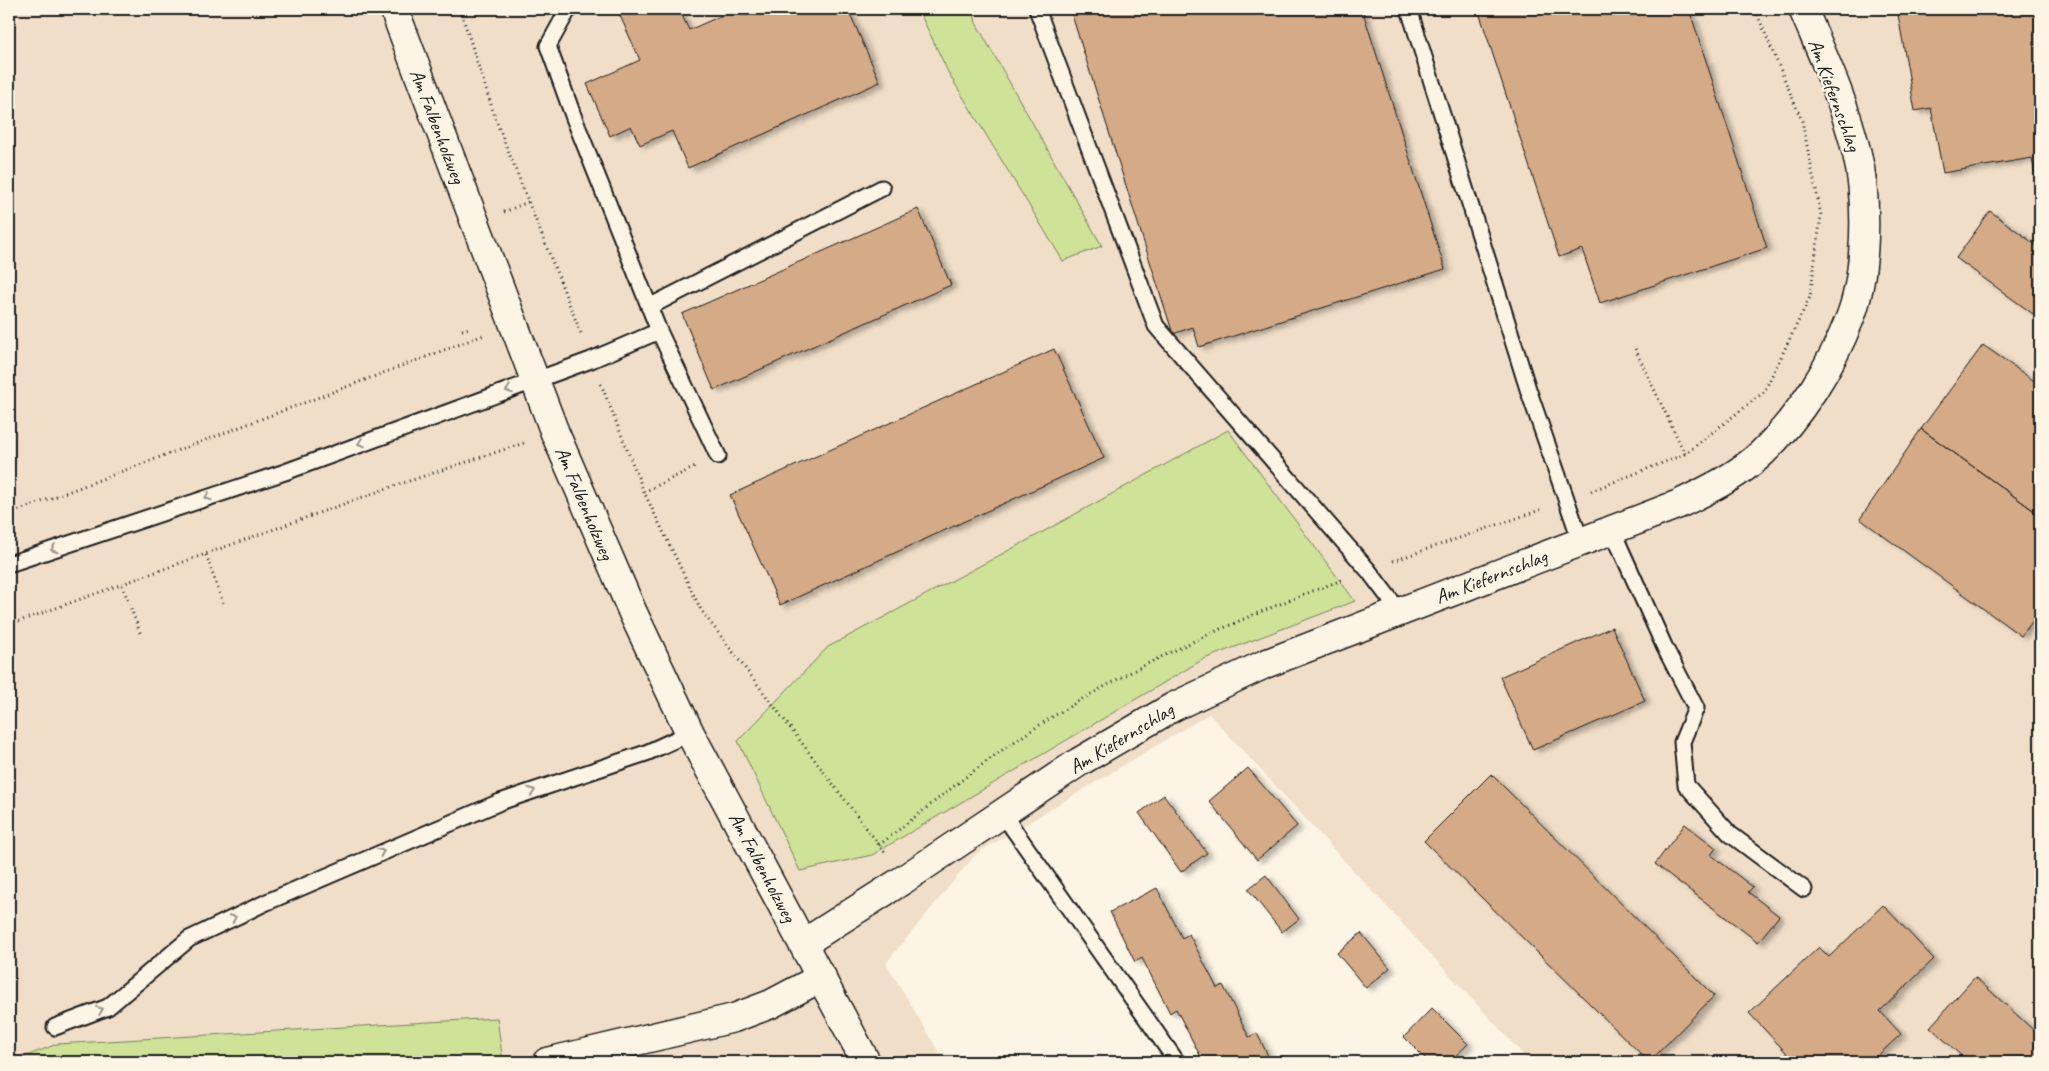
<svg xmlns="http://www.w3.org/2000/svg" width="2049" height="1071" font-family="Caveat,sans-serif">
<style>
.built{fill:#f0dec8}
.green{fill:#cee398;stroke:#75805a}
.building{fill:#d5aa86;stroke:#1c1c1c;filter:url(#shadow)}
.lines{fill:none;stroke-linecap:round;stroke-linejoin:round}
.lane-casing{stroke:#1c1c1c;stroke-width:19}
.street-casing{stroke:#1c1c1c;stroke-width:31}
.secondary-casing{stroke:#1c1c1c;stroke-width:31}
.path{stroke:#1c1c1c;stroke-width:3;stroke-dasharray:1 4;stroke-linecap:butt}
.lane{stroke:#fcf5e5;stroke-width:15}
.street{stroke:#fcf5e5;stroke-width:28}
.secondary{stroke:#fcf5e5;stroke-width:28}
.oneway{stroke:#97938b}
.labels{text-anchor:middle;stroke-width:5;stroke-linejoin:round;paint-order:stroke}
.street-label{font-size:20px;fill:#1c1c1c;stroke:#fcf5e5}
</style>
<defs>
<filter id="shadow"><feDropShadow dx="5.5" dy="3" stdDeviation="2.5" flood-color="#0004"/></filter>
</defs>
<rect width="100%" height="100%" fill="#fcf5e5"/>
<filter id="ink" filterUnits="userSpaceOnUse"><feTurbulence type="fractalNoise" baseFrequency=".02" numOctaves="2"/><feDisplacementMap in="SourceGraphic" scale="10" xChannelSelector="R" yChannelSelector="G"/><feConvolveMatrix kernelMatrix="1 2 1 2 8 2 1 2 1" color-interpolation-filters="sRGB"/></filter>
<g filter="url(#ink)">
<path class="built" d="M 9,9 L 2040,9 L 2040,1062 L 1530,1062 L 1209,714 L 976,854 L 886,963 L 945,1062 L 9,1062 Z"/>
<path class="green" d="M 918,9 L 973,9 L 976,23 L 1102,246 L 1063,261 L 949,74 Z
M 1228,430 L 1355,601 L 1204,659 L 872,855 L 800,871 L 738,741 L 828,647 L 1030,539 Z
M 497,1018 L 503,1062 L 11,1062 L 57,1044 Z"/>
<path class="building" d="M 617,9 L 679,9 L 689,30 L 736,9 L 848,9 L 880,82 L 688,168 L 672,131 L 640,145 L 631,126 L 610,136 L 587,84 L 640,60 Z
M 1070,9 L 1362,9 L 1445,269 L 1199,347 L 1193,327 L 1173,334 Z
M 1478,9 L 1689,9 L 1767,248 L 1600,303 L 1582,249 L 1559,257 Z
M 1897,9 L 2040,9 L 2040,186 L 2037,187 L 2032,158 L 1943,173 L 1931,108 L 1915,111 Z
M 918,209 L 951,285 L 714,390 L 682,314 Z
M 1990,211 L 2040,248 L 2040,319 L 1956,258 Z
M 1983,345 L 2040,385 L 2040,515 L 1921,429 Z
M 1054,349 L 1104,458 L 780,605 L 730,495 Z
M 1921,429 L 2040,515 L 2040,612 L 2021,636 L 1860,519 Z
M 1612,627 L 1645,701 L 1533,750 L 1500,677 Z
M 1248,768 L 1297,826 L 1257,860 L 1209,801 Z
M 1491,774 L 1714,996 L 1649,1062 L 1424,841 Z
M 1164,795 L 1207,853 L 1181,872 L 1139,813 Z
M 1685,824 L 1716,848 L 1711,855 L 1753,887 L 1748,892 L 1779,916 L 1758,942 L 1655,864 Z
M 1266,875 L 1299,919 L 1282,932 L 1248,889 Z
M 1157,888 L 1182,938 L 1189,934 L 1217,988 L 1223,985 L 1249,1037 L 1257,1033 L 1271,1062 L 1212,1062 L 1210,1058 L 1203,1061 L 1176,1009 L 1170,1013 L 1142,958 L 1135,962 L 1110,912 Z
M 1883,905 L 1934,959 L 1880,1011 L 1901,1034 L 1871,1062 L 1795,1062 L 1749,1013 L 1819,947 L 1829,957 Z
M 1361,933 L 1390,968 L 1366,988 L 1337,953 Z
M 1975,977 L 2040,1036 L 2040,1062 L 1968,1062 L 1930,1027 Z
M 1432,1008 L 1468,1044 L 1449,1062 L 1429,1062 L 1404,1037 Z"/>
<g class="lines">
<g class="lane-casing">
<path id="lane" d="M 571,9 L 568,10 L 548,46 L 574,118 L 659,331
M 1037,9 L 1156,326 L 1368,570 L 1399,611
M 1409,9 L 1528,389 L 1581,542
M 649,307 L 882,188
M 1612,530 L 1665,648 L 1696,708 L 1682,742 L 1686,785 L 1730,834 L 1804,889
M 9,564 L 285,472 L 591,360 L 659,331 L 718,456
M 1002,813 L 1177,1062
M 55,1027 L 108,1007 L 189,939 L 267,902 L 500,802 L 646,753 L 690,733"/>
</g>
<g class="street-casing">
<path id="street" d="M 804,943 L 903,880 L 1079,762 L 1173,707 L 1265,664 L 1679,504 C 1708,490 1739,475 1762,453 C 1800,416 1831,367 1850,318 C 1867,275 1868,198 1857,154 C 1845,103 1823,56 1803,9
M 547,1062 L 734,1018 L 771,1004 L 822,977"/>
</g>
<g class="secondary-casing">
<path id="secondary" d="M 394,9 L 555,433 L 633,613 L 690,733 L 866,1062"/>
</g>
<path class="path" d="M 460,9 L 497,123 L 582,336
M 504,212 L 528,202
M 462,330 L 469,328
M 1635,349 L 1685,454
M 601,384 L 644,492 L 701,610 L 886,854
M 1591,491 L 1685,454 L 1764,392 L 1810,297 L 1821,215 L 1802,121 L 1755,9
M 644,492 L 695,467
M 9,514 L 484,335
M 206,555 L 224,606
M 1393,561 L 1543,509
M 122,585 L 141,635
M 9,625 L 388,488 L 524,443
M 879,845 C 924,811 968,773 1014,742 C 1115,673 1229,622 1342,580"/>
<use href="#lane" class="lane"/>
<use href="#street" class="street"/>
<use href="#secondary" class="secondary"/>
</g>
<defs><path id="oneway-chevron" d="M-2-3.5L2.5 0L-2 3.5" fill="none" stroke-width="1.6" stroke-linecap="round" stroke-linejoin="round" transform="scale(1.25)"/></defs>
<g class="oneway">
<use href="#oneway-chevron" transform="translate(509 390) rotate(161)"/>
<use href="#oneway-chevron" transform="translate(361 443) rotate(160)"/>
<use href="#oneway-chevron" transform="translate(208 497) rotate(161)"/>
<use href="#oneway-chevron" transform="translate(54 549) rotate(161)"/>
<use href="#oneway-chevron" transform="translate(532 791) rotate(-19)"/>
<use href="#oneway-chevron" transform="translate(381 852) rotate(-24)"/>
<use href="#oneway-chevron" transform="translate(233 918) rotate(-26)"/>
<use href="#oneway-chevron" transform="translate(100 1010) rotate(-22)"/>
</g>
</g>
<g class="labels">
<g class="street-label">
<text transform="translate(1835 95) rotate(70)" y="7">Am Kiefernschlag</text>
<text transform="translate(438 126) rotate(69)" y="7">Am Falbenholzweg</text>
<text transform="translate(585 503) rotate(67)" y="7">Am Falbenholzweg</text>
<text transform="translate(1491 576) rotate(-21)" y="7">Am Kiefernschlag</text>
<text transform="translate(1121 738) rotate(-31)" y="7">Am Kiefernschlag</text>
<text transform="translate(763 867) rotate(62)" y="7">Am Falbenholzweg</text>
</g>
</g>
<rect width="2049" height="1071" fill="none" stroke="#fcf5e5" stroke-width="30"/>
<rect x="15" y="15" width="2019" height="1041" fill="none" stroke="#1c1c1c" stroke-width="2" filter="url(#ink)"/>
</svg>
